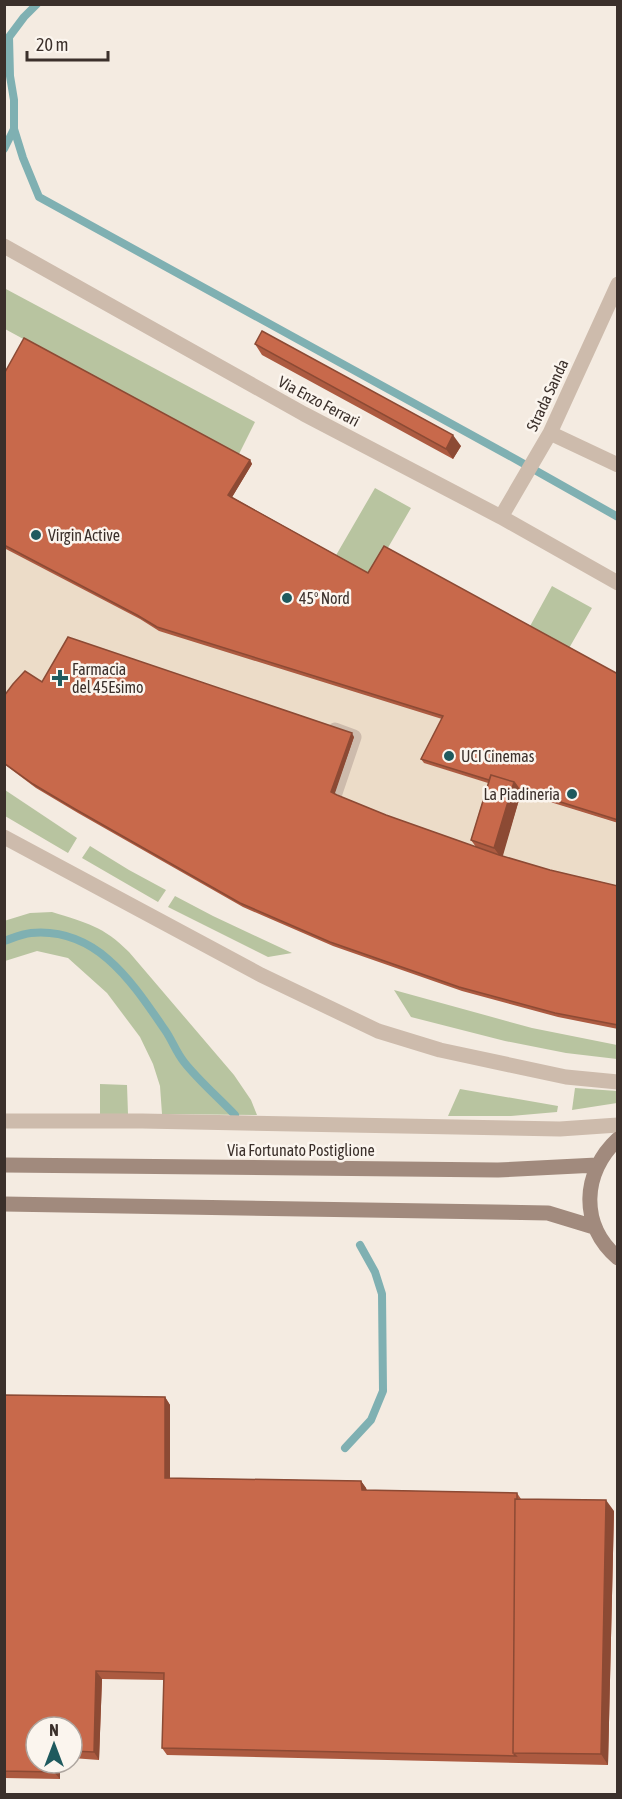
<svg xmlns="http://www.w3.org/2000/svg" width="622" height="1799" font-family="'Asap Condensed',sans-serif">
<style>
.green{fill:#b8c4a0}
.plaza{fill:#ecdcc8}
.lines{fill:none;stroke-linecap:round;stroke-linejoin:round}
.stream{stroke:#7fb0b2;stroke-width:8}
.lane{stroke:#cdbbac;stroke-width:15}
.street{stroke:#cdbbac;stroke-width:15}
.secondary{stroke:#a18a7d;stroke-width:15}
.wall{fill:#ac5a40}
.shaded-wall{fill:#8c4a34}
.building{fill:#c8694b;stroke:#8c4a34;stroke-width:1.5}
.poi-dot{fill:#1f5a5e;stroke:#fbf5ee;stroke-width:2}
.labels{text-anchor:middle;stroke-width:5;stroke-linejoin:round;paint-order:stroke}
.street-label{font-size:16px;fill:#3b302b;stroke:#fbf5ee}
.poi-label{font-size:16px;fill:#3b302b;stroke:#fbf5ee;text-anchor:start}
</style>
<rect width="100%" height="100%" fill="#f4ebe1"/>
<path class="green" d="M 4,288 L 255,422 L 238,456 L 5,329 Z
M 375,488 L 411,508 L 371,577 L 335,557 Z
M 552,586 L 592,608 L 568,650 L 529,628 Z
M 5,790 L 77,838 L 68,853 L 5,816 Z
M 90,846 L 129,870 L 166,890 L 158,902 L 82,858 Z
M 175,896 L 213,916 L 292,953 L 268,957 L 168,907 Z
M 52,912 C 87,923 103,926 129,952 L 234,1075 L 251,1100 L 257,1115 L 162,1114 L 160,1086 L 153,1064 L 140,1037 L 107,993 L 68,958 L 37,951 L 5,961 L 4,921 L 30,913 Z
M 394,990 L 532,1028 L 617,1045 L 617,1059 L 566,1053 L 505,1041 L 411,1017 Z
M 100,1084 L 127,1085 L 128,1114 L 100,1114 Z
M 575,1088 L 617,1091 L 617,1103 L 572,1110 Z
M 460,1089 L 558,1106 L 557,1112 L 511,1116 L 448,1116 Z"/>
<path class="plaza" d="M 5,548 L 140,619 L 159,631 L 455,704 L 425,763 L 617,823 L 617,889 L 502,859 L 45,686 L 5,703 Z"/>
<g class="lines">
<path class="stream" d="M 14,129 L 23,158 L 39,197 L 517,460 L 618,517
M 4,149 L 14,129 L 14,100 L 10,76 L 9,37 L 24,17 L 37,4
M 4,941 C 13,938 22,934 31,933 C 97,927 132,982 165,1030 C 172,1040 176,1052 184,1062 C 199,1081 218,1097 235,1115
M 345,1448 L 371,1420 L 383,1391 L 382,1294 L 375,1272 L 360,1245"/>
<path class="lane" d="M 4,837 L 261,975 L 378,1031 L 440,1050 L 566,1077 L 618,1082
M 4,1121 L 142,1121 L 560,1129 L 618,1125"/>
<path class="street" d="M 4,246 L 304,414 L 501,517 L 618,583
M 550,433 L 618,465
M 501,517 L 550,433 L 618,284
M 322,811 L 334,796 L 354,737 L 335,730"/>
<path class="secondary" d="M 618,1139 C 582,1172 579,1225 618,1258
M 4,1165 L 498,1170 L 597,1165
M 4,1204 L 548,1213 L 594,1227"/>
</g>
<path class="wall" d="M 255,344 L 461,446 L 453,459 L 262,355 Z
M 4,374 L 250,460 L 252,464 L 232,497 L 368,573 L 618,674 L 618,823 L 521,793 L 502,856 L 550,870 L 618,886 L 618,1029 L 558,1017 L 462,991 L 333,946 L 243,907 L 78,813 L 36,788 L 4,764 L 4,696 L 42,682 L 354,737 L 334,794 L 386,815 L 476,847 L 471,840 L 488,783 L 424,763 L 421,759 L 442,719 L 159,631 L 140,619 L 4,548 Z
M 4,1395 L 165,1397 L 170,1405 L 170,1478 L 361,1481 L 366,1488 L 367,1490 L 517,1493 L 521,1499 L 614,1511 L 608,1765 L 167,1755 L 162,1748 L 164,1680 L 102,1679 L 99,1760 L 72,1758 L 72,1727 L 36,1763 L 60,1763 L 60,1779 L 4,1778 Z"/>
<path class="shaded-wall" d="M 453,435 L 461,446 L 453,459 L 446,449 Z
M 250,460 L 252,464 L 231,499 L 228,495 Z
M 352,733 L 354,737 L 334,796 L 331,792 Z
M 514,782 L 521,793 L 502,859 L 494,848 Z
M 165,1397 L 170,1405 L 170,1486 L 165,1478 Z
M 361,1481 L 366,1488 L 367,1498 L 362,1490 Z
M 606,1500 L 614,1511 L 608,1765 L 601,1754 Z
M 96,1671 L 102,1679 L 99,1760 L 94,1752 Z
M 55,1763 L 60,1763 L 60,1779 L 54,1772 Z"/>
<path class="building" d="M 262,331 L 453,435 L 446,449 L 255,344 Z
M 24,338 L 250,460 L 228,495 L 231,497 L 368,573 L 384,546 L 618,674 L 618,820 L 519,789 L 514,782 L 491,775 L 489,780 L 421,759 L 443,716 L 157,627 L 137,615 L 4,545 L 4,374 Z
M 68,637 L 352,733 L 331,792 L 337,795 L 386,815 L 499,855 L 550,870 L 618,886 L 618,1025 L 555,1013 L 459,987 L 330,942 L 240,903 L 75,809 L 33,784 L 4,763 L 4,696 L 13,684 L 25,671 L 42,682 Z
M 491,775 L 514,782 L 494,848 L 471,840 Z
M 4,1395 L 165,1397 L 165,1478 L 361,1481 L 362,1490 L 517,1493 L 517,1499 L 515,1499 L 513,1753 L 516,1756 L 162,1748 L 164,1673 L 96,1671 L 94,1752 L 72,1751 L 72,1727 L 36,1727 L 36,1763 L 55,1763 L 54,1772 L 4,1771 Z
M 515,1499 L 606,1500 L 601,1754 L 513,1753 Z"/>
<g class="poi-dot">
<circle cx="36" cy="535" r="6"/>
<circle cx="287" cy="598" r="6"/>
<path d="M57 669h6v6h6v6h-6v6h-6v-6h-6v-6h6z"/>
<circle cx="449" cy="756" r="6"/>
<circle cx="572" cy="794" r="6"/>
</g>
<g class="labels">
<g class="street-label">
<text transform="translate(547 395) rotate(-65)" y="6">Strada Sanda</text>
<text transform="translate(319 401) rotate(28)" y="6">Via Enzo Ferrari</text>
<text x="301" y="1156">Via Fortunato Postiglione</text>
</g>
<g class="poi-label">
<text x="48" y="541">Virgin Active</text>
<text x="299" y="604">45° Nord</text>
<text x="72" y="675">Farmacia<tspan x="72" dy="18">del 45Esimo</tspan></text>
<text x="461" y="762">UCI Cinemas</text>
<text x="560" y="800" text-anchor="end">La Piadineria</text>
</g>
</g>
<rect width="622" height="1799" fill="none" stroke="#3b302b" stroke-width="12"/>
<g transform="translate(54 1745)"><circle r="28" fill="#fbf5ee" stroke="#aea6a0" stroke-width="1.5"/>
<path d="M0-4.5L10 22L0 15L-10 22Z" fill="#1f5a5e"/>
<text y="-9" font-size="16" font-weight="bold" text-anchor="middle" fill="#3b302b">N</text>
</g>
<path d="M27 51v9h81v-9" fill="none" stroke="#3b302b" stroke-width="3"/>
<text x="36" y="51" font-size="18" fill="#3b302b" stroke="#fbf5ee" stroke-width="4.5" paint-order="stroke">20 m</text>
</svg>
